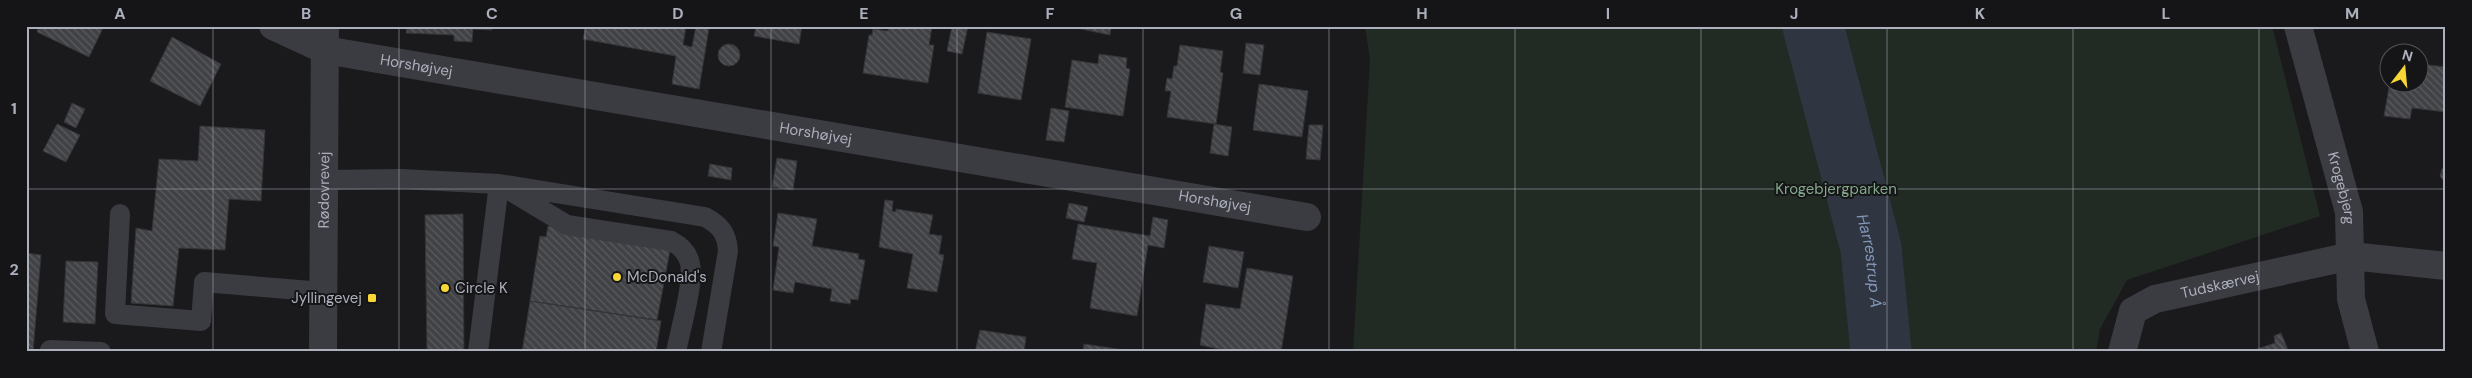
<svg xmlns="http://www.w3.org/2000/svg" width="2472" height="378" font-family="'DM Sans',sans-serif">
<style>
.green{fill:#212b24}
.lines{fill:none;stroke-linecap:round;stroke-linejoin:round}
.river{stroke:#2f3641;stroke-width:61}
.building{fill:url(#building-back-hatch);stroke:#353438}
.service{stroke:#3b3b42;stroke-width:20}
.minor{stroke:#3b3b42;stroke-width:28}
.tertiary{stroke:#3b3b42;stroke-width:28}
.grid{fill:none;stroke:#acafbc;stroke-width:1;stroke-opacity:0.55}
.poi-dot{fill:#f8d636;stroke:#151517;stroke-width:2}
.labels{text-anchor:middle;stroke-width:4;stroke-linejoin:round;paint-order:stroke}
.street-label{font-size:15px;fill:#acafbc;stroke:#151517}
.park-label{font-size:15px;fill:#83a88b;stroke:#151517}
.poi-label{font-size:15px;fill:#acafbc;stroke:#151517;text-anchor:start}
.water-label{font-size:16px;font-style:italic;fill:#8397b8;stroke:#151517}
.neatline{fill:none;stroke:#acafbc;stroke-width:2}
.grid-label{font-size:16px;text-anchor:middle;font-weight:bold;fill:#acafbc}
</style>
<defs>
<pattern id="building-back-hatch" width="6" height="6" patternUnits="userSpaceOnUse" patternTransform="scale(1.25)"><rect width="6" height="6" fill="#414246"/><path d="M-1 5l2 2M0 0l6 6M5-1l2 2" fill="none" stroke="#5a5b5f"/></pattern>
</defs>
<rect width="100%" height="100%" fill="#1a1a1c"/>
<path class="green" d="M 1365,26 L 2272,26 L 2320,216 L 2127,280 L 2100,329 L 2096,352 L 1353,352 L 1370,60 Z"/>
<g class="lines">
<path class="river" id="s1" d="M 1813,26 L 1871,248 L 1881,352"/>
</g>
<path class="building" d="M 39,26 L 104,26 L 89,57 L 37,32 Z
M 407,26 L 492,26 L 492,30 L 473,29 L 472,42 L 454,41 L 454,35 L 406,33 Z
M 586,26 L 686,26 L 683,45 L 692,47 L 696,26 L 709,28 L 699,89 L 672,84 L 676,56 L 583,39 Z
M 752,26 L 802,26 L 799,44 L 754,36 L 756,27 Z
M 888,26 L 932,26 L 929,45 L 934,45 L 928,83 L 863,73 L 869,35 L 872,35 L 873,29 L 888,31 Z
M 952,26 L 968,26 L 962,54 L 947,51 Z
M 1067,26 L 1111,26 L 1110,35 Z
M 987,32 L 1031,39 L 1021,100 L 978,93 Z
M 172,37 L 221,64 L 200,106 L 150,81 Z
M 1246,43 L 1264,45 L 1260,75 L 1243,73 Z
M718 55a11 11 0 1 1 22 0a11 11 0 1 1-22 0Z
M 1180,45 L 1223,51 L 1220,72 L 1223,73 L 1216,124 L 1167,117 L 1171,91 L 1165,91 L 1167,78 L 1172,79 L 1174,66 L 1177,66 Z
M 1099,54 L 1127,58 L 1126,68 L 1130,69 L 1123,116 L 1065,107 L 1072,60 L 1098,64 Z
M 2420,64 L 2446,67 L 2446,112 L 2412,108 L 2410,119 L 2384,116 L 2390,82 L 2420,82 Z
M 1259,84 L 1308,91 L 1302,137 L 1253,130 Z
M 72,103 L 85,109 L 76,128 L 64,122 Z
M 1051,108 L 1069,111 L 1064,142 L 1046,140 Z
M 57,124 L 80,135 L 66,162 L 43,151 Z
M 1214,124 L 1232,127 L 1228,156 L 1210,153 Z
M 1309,125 L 1323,125 L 1320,160 L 1306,159 Z
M 200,126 L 265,130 L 261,201 L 229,199 L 225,250 L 179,248 L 173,306 L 131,303 L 136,228 L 152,231 L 159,159 L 198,161 Z
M 777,158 L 797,161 L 793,190 L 772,187 Z
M 710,164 L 732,168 L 731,180 L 708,176 Z
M 2446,167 L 2446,192 L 2446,184 L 2440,176 L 2442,169 Z
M 885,200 L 893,201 L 892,211 L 896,212 L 896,209 L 933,215 L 929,234 L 942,236 L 939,254 L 944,255 L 937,292 L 907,288 L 913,254 L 879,247 Z
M 1069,203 L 1088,207 L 1084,222 L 1066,218 Z
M 778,213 L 817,219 L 812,246 L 859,254 L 858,259 L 865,260 L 858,300 L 851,299 L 850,304 L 830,301 L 832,289 L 795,282 L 793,293 L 773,290 L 779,247 L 773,246 Z
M 463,214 L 464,352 L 427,352 L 425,215 Z
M 1153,217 L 1168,220 L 1164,248 L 1148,245 L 1137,316 L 1090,308 L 1097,263 L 1072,259 L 1078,224 L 1150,236 Z
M 548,226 L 671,245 L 657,320 L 530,301 L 540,236 L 546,237 Z
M 1209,246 L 1244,252 L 1238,288 L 1203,282 Z
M 26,253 L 41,255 L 33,352 L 26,352 Z
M 66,261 L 98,262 L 95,324 L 63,322 Z
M 1247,268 L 1293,276 L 1281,352 L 1233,352 L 1200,345 L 1206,304 L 1240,309 Z
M 530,301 L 661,321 L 656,352 L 522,352 Z
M 980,330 L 1026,337 L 1024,352 L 975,352 Z
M 2281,333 L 2289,352 L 2248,352 L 2275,343 L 2274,336 Z
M 1084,344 L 1131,351 L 1083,352 Z"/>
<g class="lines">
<path class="service" d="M 323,180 L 401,179 L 499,184 L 478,352
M 499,184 L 705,217 C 720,225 727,233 728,251 L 711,352
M 509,190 L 567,225 L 671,241 C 679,245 686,251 689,260 C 696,278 680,330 676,352
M 120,214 L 115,314 L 201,321 L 204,282 L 323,292
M 50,350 L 101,352"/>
<g class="minor">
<path id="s2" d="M 273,26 L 325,50 L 1307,217"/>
<path id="s3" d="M 2298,26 L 2349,212 L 2351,299 L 2365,352"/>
<path id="s4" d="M 2122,352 L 2133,311 L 2155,299 L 2351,256 L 2446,266"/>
</g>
<path class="tertiary" id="s5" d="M 323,352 L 325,26"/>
</g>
<path class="grid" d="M 213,26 L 213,352M 399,26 L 399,352M 585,26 L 585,352M 771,26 L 771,352M 957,26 L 957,352M 1143,26 L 1143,352M 1329,26 L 1329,352M 1515,26 L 1515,352M 1701,26 L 1701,352M 1887,26 L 1887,352M 2073,26 L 2073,352M 2259,26 L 2259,352M 26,189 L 2446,189"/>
<g class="poi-dot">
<circle cx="617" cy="277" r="5"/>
<circle cx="445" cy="288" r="5"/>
<rect x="367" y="293" width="10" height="10" rx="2.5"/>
</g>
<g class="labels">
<g class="street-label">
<text dy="5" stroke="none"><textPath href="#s2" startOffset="150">Horshøjvej</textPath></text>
<text dy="5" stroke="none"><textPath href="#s2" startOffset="555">Horshøjvej</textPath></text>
<text dy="5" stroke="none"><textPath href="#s3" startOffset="168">Krogebjerg</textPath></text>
<text dy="5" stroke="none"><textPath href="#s5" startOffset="162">Rødovrevej</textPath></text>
<text dy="5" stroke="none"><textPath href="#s2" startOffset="960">Horshøjvej</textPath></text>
<text dy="5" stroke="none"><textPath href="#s4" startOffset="134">Tudskærvej</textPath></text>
</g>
<g class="park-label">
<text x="1836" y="194">Krogebjergparken</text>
</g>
<g class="poi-label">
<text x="627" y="282">McDonald's</text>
<text x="455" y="293">Circle K</text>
<text x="362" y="303" text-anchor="end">Jyllingevej</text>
</g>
<g class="water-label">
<text dy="6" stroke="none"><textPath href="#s1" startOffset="242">Harrestrup Å</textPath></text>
</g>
</g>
<rect width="2472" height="378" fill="none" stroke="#151517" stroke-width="55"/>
<g transform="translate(2404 68) rotate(16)"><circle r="24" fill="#151517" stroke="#515359"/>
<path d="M0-4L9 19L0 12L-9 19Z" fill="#f8d636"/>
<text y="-8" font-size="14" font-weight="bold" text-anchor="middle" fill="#acafbc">N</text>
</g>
<rect x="28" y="28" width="2416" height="322" class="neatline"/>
<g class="grid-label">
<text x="120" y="19">A</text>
<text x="306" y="19">B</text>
<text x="492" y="19">C</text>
<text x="678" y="19">D</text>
<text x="864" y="19">E</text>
<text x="1050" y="19">F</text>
<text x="1236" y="19">G</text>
<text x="1422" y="19">H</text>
<text x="1608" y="19">I</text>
<text x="1794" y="19">J</text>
<text x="1980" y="19">K</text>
<text x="2166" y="19">L</text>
<text x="2352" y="19">M</text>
<text x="14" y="114">1</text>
<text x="14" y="275">2</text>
</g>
</svg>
